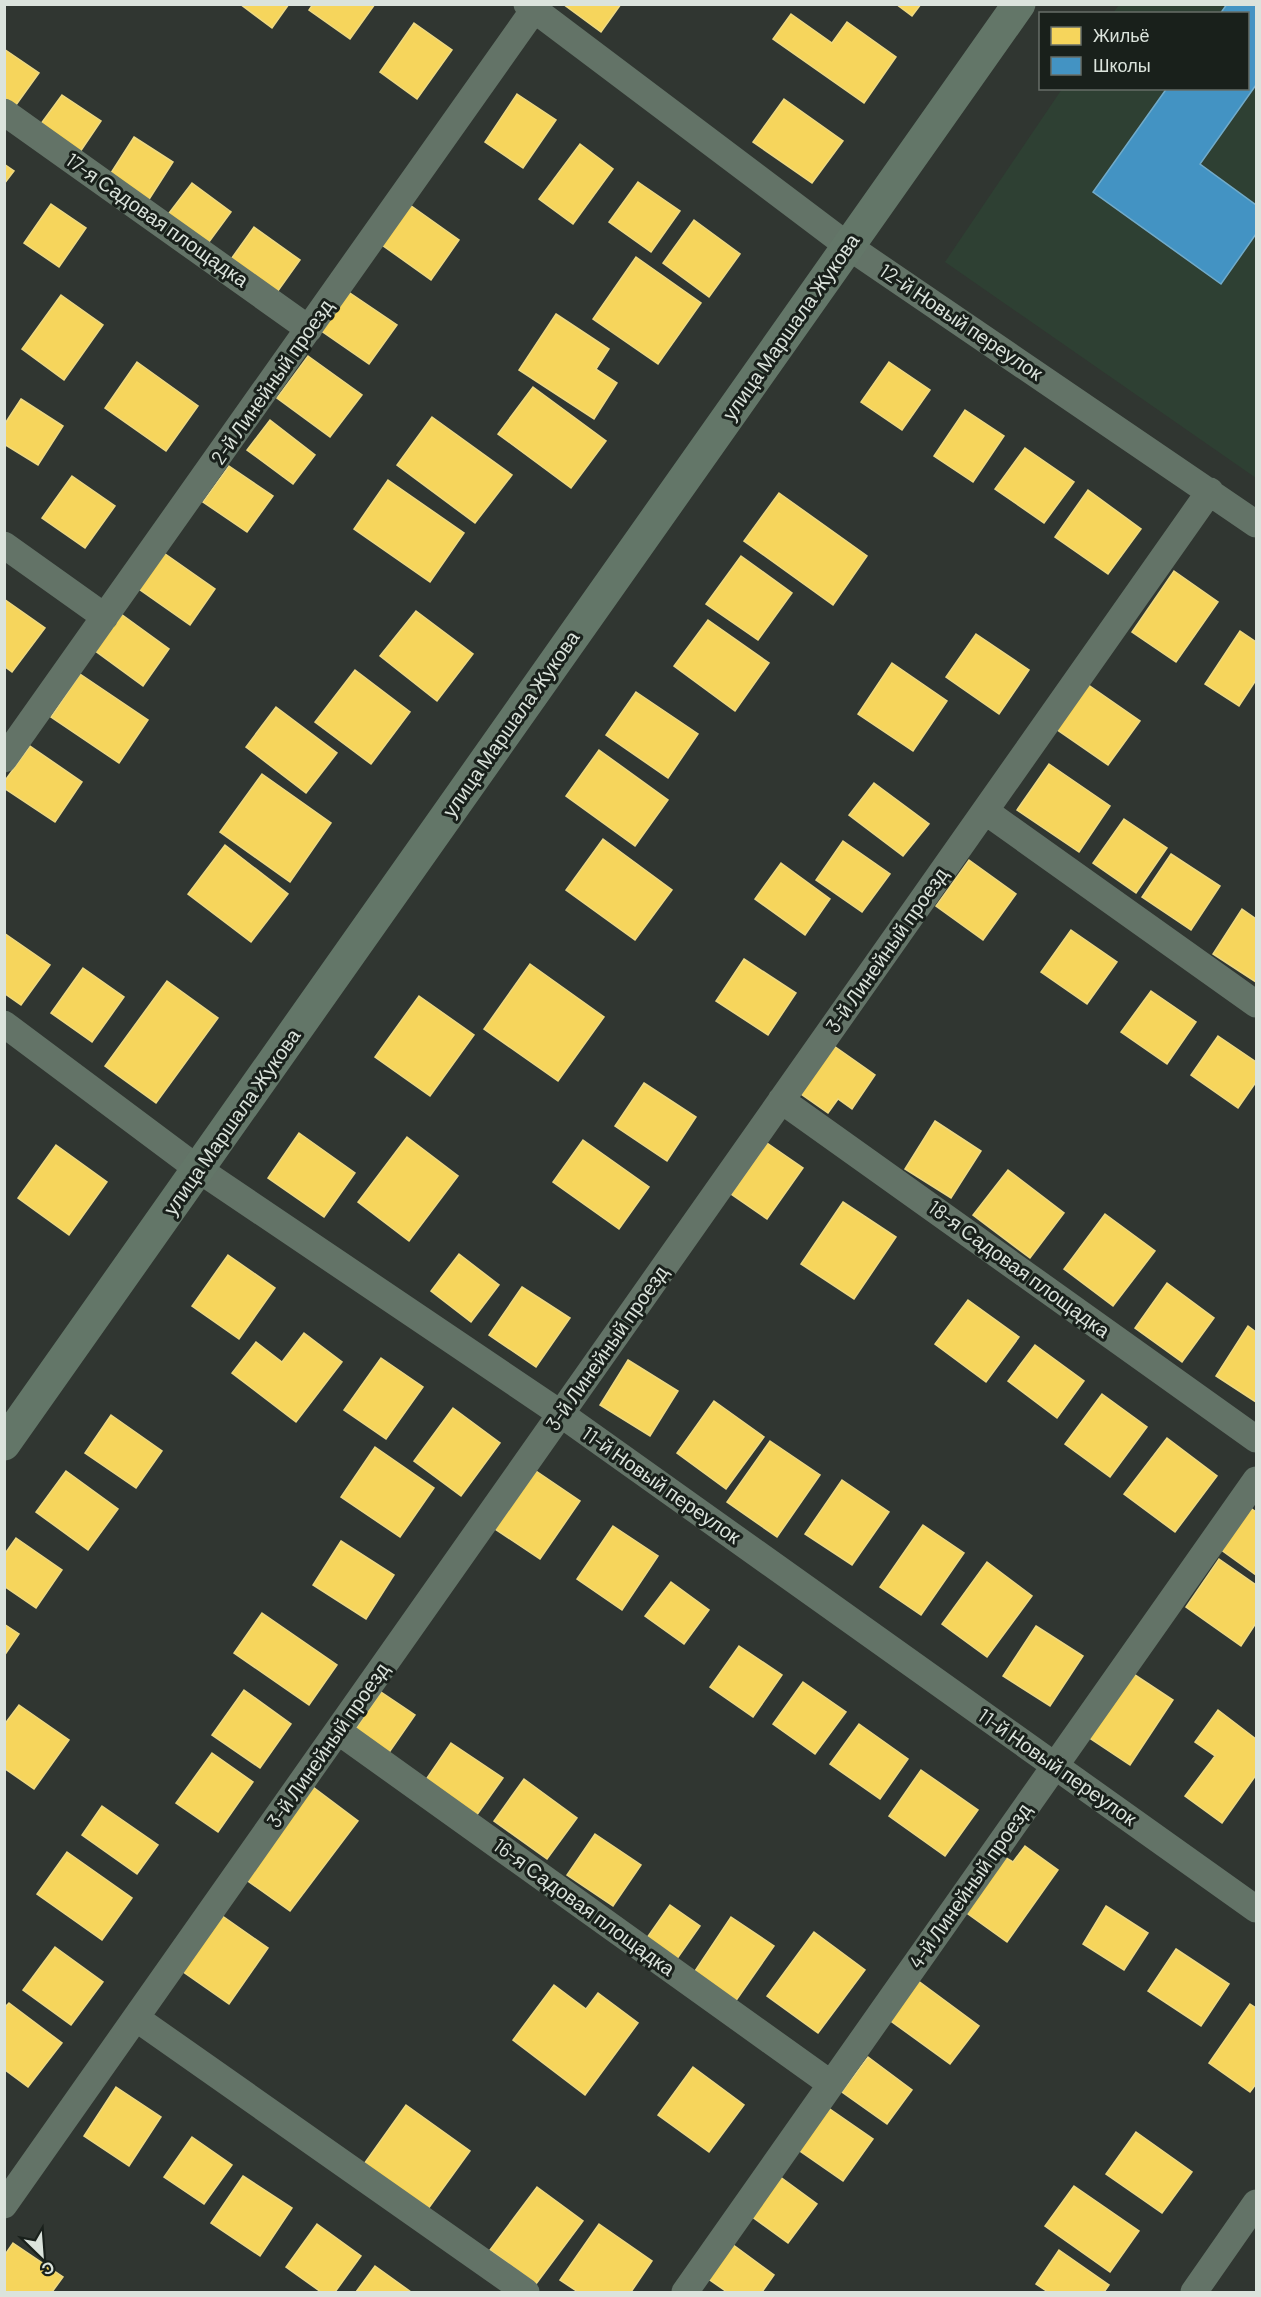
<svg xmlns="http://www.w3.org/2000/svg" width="1261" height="2297" font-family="Barlow,sans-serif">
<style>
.built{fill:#2e4033}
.homes{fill:#f6d55c;stroke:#eed982;stroke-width:1.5}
.schools{fill:#4393c3;stroke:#71abca;stroke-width:1.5}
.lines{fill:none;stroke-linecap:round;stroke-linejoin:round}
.street{stroke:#637367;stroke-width:27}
.secondary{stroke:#637668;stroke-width:33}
.labels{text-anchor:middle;stroke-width:6;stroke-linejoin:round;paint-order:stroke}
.street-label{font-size:20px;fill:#dbe3dc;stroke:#19201b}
</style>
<rect width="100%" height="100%" fill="#303631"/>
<path class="built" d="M 1119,5 L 1256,5 L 1256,478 L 945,262 L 1062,89 L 1248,88 L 1248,14 L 1113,13 Z"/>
<path class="homes" d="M 240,4 L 289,4 L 272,28 Z
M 313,4 L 375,4 L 350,39 L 309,10 Z
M 563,4 L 621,4 L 601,32 Z
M 896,4 L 921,4 L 912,16 Z
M 791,14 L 832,43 L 847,22 L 896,57 L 864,103 L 773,39 Z
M 414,23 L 452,50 L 417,99 L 380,72 Z
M 4,49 L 39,73 L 16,105 L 4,97 Z
M 517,94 L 556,120 L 523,168 L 485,142 Z
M 62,95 L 101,121 L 78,155 L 40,125 Z
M 784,99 L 843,141 L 812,183 L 753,142 Z
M 134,137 L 173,162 L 148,201 L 109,176 Z
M 580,144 L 613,169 L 573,224 L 539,199 Z
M 4,164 L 14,171 L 4,184 Z
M 638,182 L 680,211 L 651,252 L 609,222 Z
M 192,183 L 231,212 L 206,246 L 166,217 Z
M 51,204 L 86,228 L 59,267 L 24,243 Z
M 410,205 L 459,240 L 431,280 L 382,245 Z
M 694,220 L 740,254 L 709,297 L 663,263 Z
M 254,227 L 300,260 L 275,295 L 229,262 Z
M 636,257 L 701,303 L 658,364 L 593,319 Z
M 347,291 L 397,325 L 369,364 L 320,330 Z
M 61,295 L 103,325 L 64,380 L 22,349 Z
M 556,314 L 609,349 L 596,369 L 617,383 L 594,419 L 519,370 Z
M 308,356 L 362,395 L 330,437 L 277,398 Z
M 137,362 L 198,406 L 166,451 L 105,408 Z
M 889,362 L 930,390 L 902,430 L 861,402 Z
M 533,387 L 606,441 L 571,488 L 498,434 Z
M 21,399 L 63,426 L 38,465 L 4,444 L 4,425 Z
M 965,410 L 1004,436 L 973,482 L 934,456 Z
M 432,417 L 512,475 L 475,523 L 397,465 Z
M 270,420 L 315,455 L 293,484 L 247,450 Z
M 1025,448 L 1074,482 L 1044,523 L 995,489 Z
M 229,466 L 273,496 L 247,532 L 203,502 Z
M 72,476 L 115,506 L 85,548 L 42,518 Z
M 388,480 L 464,533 L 430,582 L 354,529 Z
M 1088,490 L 1141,529 L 1108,574 L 1055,537 Z
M 779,493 L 867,556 L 833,605 L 744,541 Z
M 161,551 L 215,589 L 190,625 L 136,587 Z
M 741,556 L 792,593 L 758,640 L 706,604 Z
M 1174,571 L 1218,602 L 1176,662 L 1132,632 Z
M 4,599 L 45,628 L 12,672 L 4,666 Z
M 416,611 L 473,654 L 437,701 L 380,656 Z
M 121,614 L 169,649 L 143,686 L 94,650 Z
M 708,620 L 769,663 L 735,711 L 674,666 Z
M 1240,631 L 1256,642 L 1256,680 L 1239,706 L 1205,684 Z
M 976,634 L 1029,670 L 999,714 L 946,677 Z
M 892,663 L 947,701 L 913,751 L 858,714 Z
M 355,670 L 410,712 L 371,764 L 315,722 Z
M 80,674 L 148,720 L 119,763 L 51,717 Z
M 1087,684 L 1140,721 L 1108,765 L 1056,729 Z
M 636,692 L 698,734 L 668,778 L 606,735 Z
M 276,707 L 337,753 L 306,793 L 246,747 Z
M 30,746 L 82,782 L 55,822 L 4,788 L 4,782 Z
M 599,750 L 668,800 L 635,846 L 566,796 Z
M 1049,764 L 1110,806 L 1079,852 L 1017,810 Z
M 262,774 L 331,823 L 290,882 L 220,832 Z
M 874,783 L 929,824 L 903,856 L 849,815 Z
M 1124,819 L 1167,848 L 1136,893 L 1093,863 Z
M 603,839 L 672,890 L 635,940 L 566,890 Z
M 843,841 L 890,874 L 862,912 L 816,880 Z
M 225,845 L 288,894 L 251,942 L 188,894 Z
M 1171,854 L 1220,886 L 1191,930 L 1142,897 Z
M 969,860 L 1016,894 L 983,940 L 936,906 Z
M 781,863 L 830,899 L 805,935 L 755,899 Z
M 1242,909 L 1256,919 L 1256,982 L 1213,954 Z
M 1071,930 L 1117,962 L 1087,1004 L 1041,972 Z
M 4,933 L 50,965 L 21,1005 L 4,993 Z
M 744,959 L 796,993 L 768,1035 L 716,1001 Z
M 530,964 L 604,1017 L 558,1081 L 484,1029 Z
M 83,968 L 124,997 L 92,1042 L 51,1013 Z
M 167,981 L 218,1018 L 156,1103 L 105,1066 Z
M 1151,991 L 1196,1022 L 1167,1064 L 1121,1032 Z
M 419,996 L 474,1035 L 430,1096 L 375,1057 Z
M 1218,1036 L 1256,1062 L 1256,1082 L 1238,1108 L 1191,1075 Z
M 834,1046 L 875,1075 L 852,1109 L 838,1099 L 828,1113 L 801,1094 Z
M 644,1083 L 696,1117 L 667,1161 L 615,1126 Z
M 935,1121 L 981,1151 L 951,1198 L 905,1169 Z
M 299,1133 L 355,1173 L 324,1217 L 268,1178 Z
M 407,1137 L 458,1176 L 409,1241 L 358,1202 Z
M 583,1140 L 649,1187 L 619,1229 L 553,1182 Z
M 767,1143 L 803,1168 L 767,1219 L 731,1194 Z
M 56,1145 L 107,1182 L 69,1235 L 18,1198 Z
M 1008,1170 L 1064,1213 L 1030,1258 L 973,1215 Z
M 843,1202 L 896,1237 L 854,1299 L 801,1264 Z
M 1105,1214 L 1155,1251 L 1113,1306 L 1064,1269 Z
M 459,1254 L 499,1285 L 471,1322 L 431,1291 Z
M 228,1255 L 275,1288 L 239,1339 L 192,1306 Z
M 1167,1283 L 1214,1318 L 1182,1362 L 1135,1328 Z
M 522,1287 L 570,1318 L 536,1367 L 489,1335 Z
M 968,1300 L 1019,1337 L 986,1382 L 935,1344 Z
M 1248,1326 L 1256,1332 L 1256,1402 L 1216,1376 Z
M 304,1333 L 342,1362 L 296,1422 L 232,1373 L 256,1342 L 282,1362 Z
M 1035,1345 L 1084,1381 L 1057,1418 L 1008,1381 Z
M 381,1358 L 423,1387 L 386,1439 L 344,1410 Z
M 628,1360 L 678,1391 L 650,1436 L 600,1405 Z
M 1102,1394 L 1147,1427 L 1110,1477 L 1065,1444 Z
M 714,1401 L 764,1437 L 726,1489 L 677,1453 Z
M 453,1408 L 500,1443 L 461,1496 L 414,1461 Z
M 111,1415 L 162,1451 L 136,1488 L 85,1453 Z
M 1167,1438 L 1217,1476 L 1175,1532 L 1124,1494 Z
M 770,1441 L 820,1475 L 777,1537 L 727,1502 Z
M 375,1447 L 434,1488 L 400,1537 L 341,1497 Z
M 66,1471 L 118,1509 L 88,1550 L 36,1512 Z
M 536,1471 L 580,1501 L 540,1559 L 495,1529 Z
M 842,1480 L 889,1512 L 852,1565 L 805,1534 Z
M 1249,1507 L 1256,1512 L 1256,1575 L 1220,1549 Z
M 923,1525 L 964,1553 L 921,1615 L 880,1587 Z
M 613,1526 L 658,1556 L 622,1610 L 577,1579 Z
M 16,1538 L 62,1570 L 36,1608 L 4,1586 L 4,1555 Z
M 341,1541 L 394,1575 L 366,1619 L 313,1585 Z
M 1219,1559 L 1256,1585 L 1256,1623 L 1241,1646 L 1186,1607 Z
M 987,1562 L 1032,1596 L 987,1657 L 942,1624 Z
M 671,1582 L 709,1610 L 684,1644 L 645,1616 Z
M 262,1613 L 337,1665 L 309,1705 L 234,1653 Z
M 4,1624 L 19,1634 L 4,1656 Z
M 1036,1626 L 1083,1656 L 1050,1706 L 1003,1676 Z
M 739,1646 L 782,1675 L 753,1717 L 710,1687 Z
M 1132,1673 L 1173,1700 L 1130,1765 L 1088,1737 Z
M 803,1682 L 846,1712 L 815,1754 L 773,1724 Z
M 244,1690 L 291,1724 L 260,1768 L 212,1735 Z
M 381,1692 L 415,1715 L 388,1754 L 354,1731 Z
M 19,1705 L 69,1740 L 34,1789 L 4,1768 L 4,1725 Z
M 1218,1710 L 1256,1739 L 1256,1775 L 1222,1823 L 1185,1796 L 1215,1756 L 1195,1742 Z
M 859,1724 L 908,1759 L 880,1799 L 830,1764 Z
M 451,1743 L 503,1778 L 474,1819 L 423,1784 Z
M 212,1753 L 253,1782 L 218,1832 L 176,1803 Z
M 921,1770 L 978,1810 L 945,1856 L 889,1816 Z
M 524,1779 L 577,1818 L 547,1859 L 494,1821 Z
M 313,1787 L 358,1821 L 290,1911 L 245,1879 Z
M 102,1806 L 158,1845 L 137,1874 L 82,1835 Z
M 595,1834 L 641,1865 L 613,1906 L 567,1875 Z
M 1025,1846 L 1058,1870 L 1007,1942 L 964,1911 L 1003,1856 L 1013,1862 Z
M 67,1852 L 132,1898 L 102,1940 L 37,1894 Z
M 670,1905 L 700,1926 L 674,1963 L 644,1942 Z
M 1106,1906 L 1148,1933 L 1124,1970 L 1083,1944 Z
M 221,1915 L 268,1948 L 229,2004 L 182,1971 Z
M 731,1917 L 774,1946 L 735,2002 L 693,1974 Z
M 814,1932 L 865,1970 L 818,2033 L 767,1996 Z
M 55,1947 L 103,1982 L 71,2025 L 23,1990 Z
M 1176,1949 L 1229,1984 L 1201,2026 L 1148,1991 Z
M 917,1980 L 979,2026 L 950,2064 L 888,2019 Z
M 554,1985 L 586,2009 L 598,1993 L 638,2023 L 585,2095 L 513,2040 Z
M 9,2003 L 62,2043 L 28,2087 L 4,2069 L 4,2008 Z
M 1250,2004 L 1256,2008 L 1256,2084 L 1250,2092 L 1209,2063 Z
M 868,2057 L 912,2090 L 887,2124 L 842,2092 Z
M 693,2067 L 744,2105 L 709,2152 L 658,2115 Z
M 116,2087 L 161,2117 L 129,2166 L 84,2136 Z
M 406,2105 L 470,2151 L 428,2209 L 364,2164 Z
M 827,2107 L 873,2139 L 843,2181 L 797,2149 Z
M 1136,2132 L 1192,2172 L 1162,2213 L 1106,2174 Z
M 192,2137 L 232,2165 L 204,2204 L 164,2177 Z
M 243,2176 L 292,2208 L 260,2256 L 211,2223 Z
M 779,2176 L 817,2204 L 788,2243 L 751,2216 Z
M 1074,2186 L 1139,2231 L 1110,2272 L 1045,2226 Z
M 537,2187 L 583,2221 L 536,2284 L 490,2250 Z
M 317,2224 L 361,2256 L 335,2292 L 321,2292 L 286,2267 Z
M 599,2224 L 652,2261 L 631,2292 L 578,2292 L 560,2280 Z
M 13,2243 L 63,2277 L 52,2292 L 4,2292 L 4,2256 Z
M 732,2244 L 774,2275 L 762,2292 L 727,2292 L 707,2278 Z
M 1059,2250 L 1109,2285 L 1104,2292 L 1048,2292 L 1036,2284 Z
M 375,2266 L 411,2292 L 356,2292 Z"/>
<path class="schools" d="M 1227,4 L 1256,4 L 1256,85 L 1200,164 L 1256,205 L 1256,234 L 1221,284 L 1093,192 L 1167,88 L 1248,88 L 1248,14 L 1220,14 Z"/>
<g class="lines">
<path class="street" d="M 527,4 L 848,246 L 1256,524
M 4,112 L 309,329
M 4,545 L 105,617
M 4,759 L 538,4
M 985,811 L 1256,1004
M 4,1024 L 198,1169 L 561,1414 L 1256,1909
M 781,1100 L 1256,1439
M 338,1731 L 831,2084
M 136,2018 L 526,2292
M 4,2205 L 1210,491
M 685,2292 L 1256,1480
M 1194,2292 L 1256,2203"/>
<path class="secondary" d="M 4,1444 L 1019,4"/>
</g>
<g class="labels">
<g class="street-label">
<text transform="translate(157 220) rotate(35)" y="7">17-я Садовая площадка</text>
<text transform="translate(961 322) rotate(34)" y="7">12-й Новый переулок</text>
<text transform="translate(791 327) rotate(-55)" y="7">улица Маршала Жукова</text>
<text transform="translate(272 382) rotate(-55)" y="7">2-й Линейный проезд</text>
<text transform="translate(511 724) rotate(-55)" y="7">улица Маршала Жукова</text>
<text transform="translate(887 950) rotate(-55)" y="7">3-й Линейный проезд</text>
<text transform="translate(232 1122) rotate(-55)" y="7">улица Маршала Жукова</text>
<text transform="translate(1019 1269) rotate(36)" y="7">18-я Садовая площадка</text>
<text transform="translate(607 1348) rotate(-55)" y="7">3-й Линейный проезд</text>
<text transform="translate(661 1485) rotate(35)" y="7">11-й Новый переулок</text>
<text transform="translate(328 1745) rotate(-55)" y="7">3-й Линейный проезд</text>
<text transform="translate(1057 1767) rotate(35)" y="7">11-й Новый переулок</text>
<text transform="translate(970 1886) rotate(-55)" y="7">4-й Линейный проезд</text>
<text transform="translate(584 1907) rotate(36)" y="7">16-я Садовая площадка</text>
</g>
</g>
<rect width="1261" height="2297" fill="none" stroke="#dbe3dc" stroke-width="12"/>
<rect x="1039" y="12" width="210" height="78" fill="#19201b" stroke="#676e68" stroke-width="1.5"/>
<rect x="1051" y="27" width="30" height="18" fill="#f6d55c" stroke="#676e68" stroke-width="1.5"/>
<text x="1093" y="42" font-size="18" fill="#dbe3dc">Жильё</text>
<rect x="1051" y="57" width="30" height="18" fill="#4393c3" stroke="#676e68" stroke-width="1.5"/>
<text x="1093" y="72" font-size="18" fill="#dbe3dc">Школы</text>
<g transform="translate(42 2255) rotate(155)" stroke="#19201b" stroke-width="4.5" paint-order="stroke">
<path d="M0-4.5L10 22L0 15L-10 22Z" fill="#dbe3dc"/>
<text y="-9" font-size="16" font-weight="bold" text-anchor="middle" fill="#dbe3dc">С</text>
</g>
</svg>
